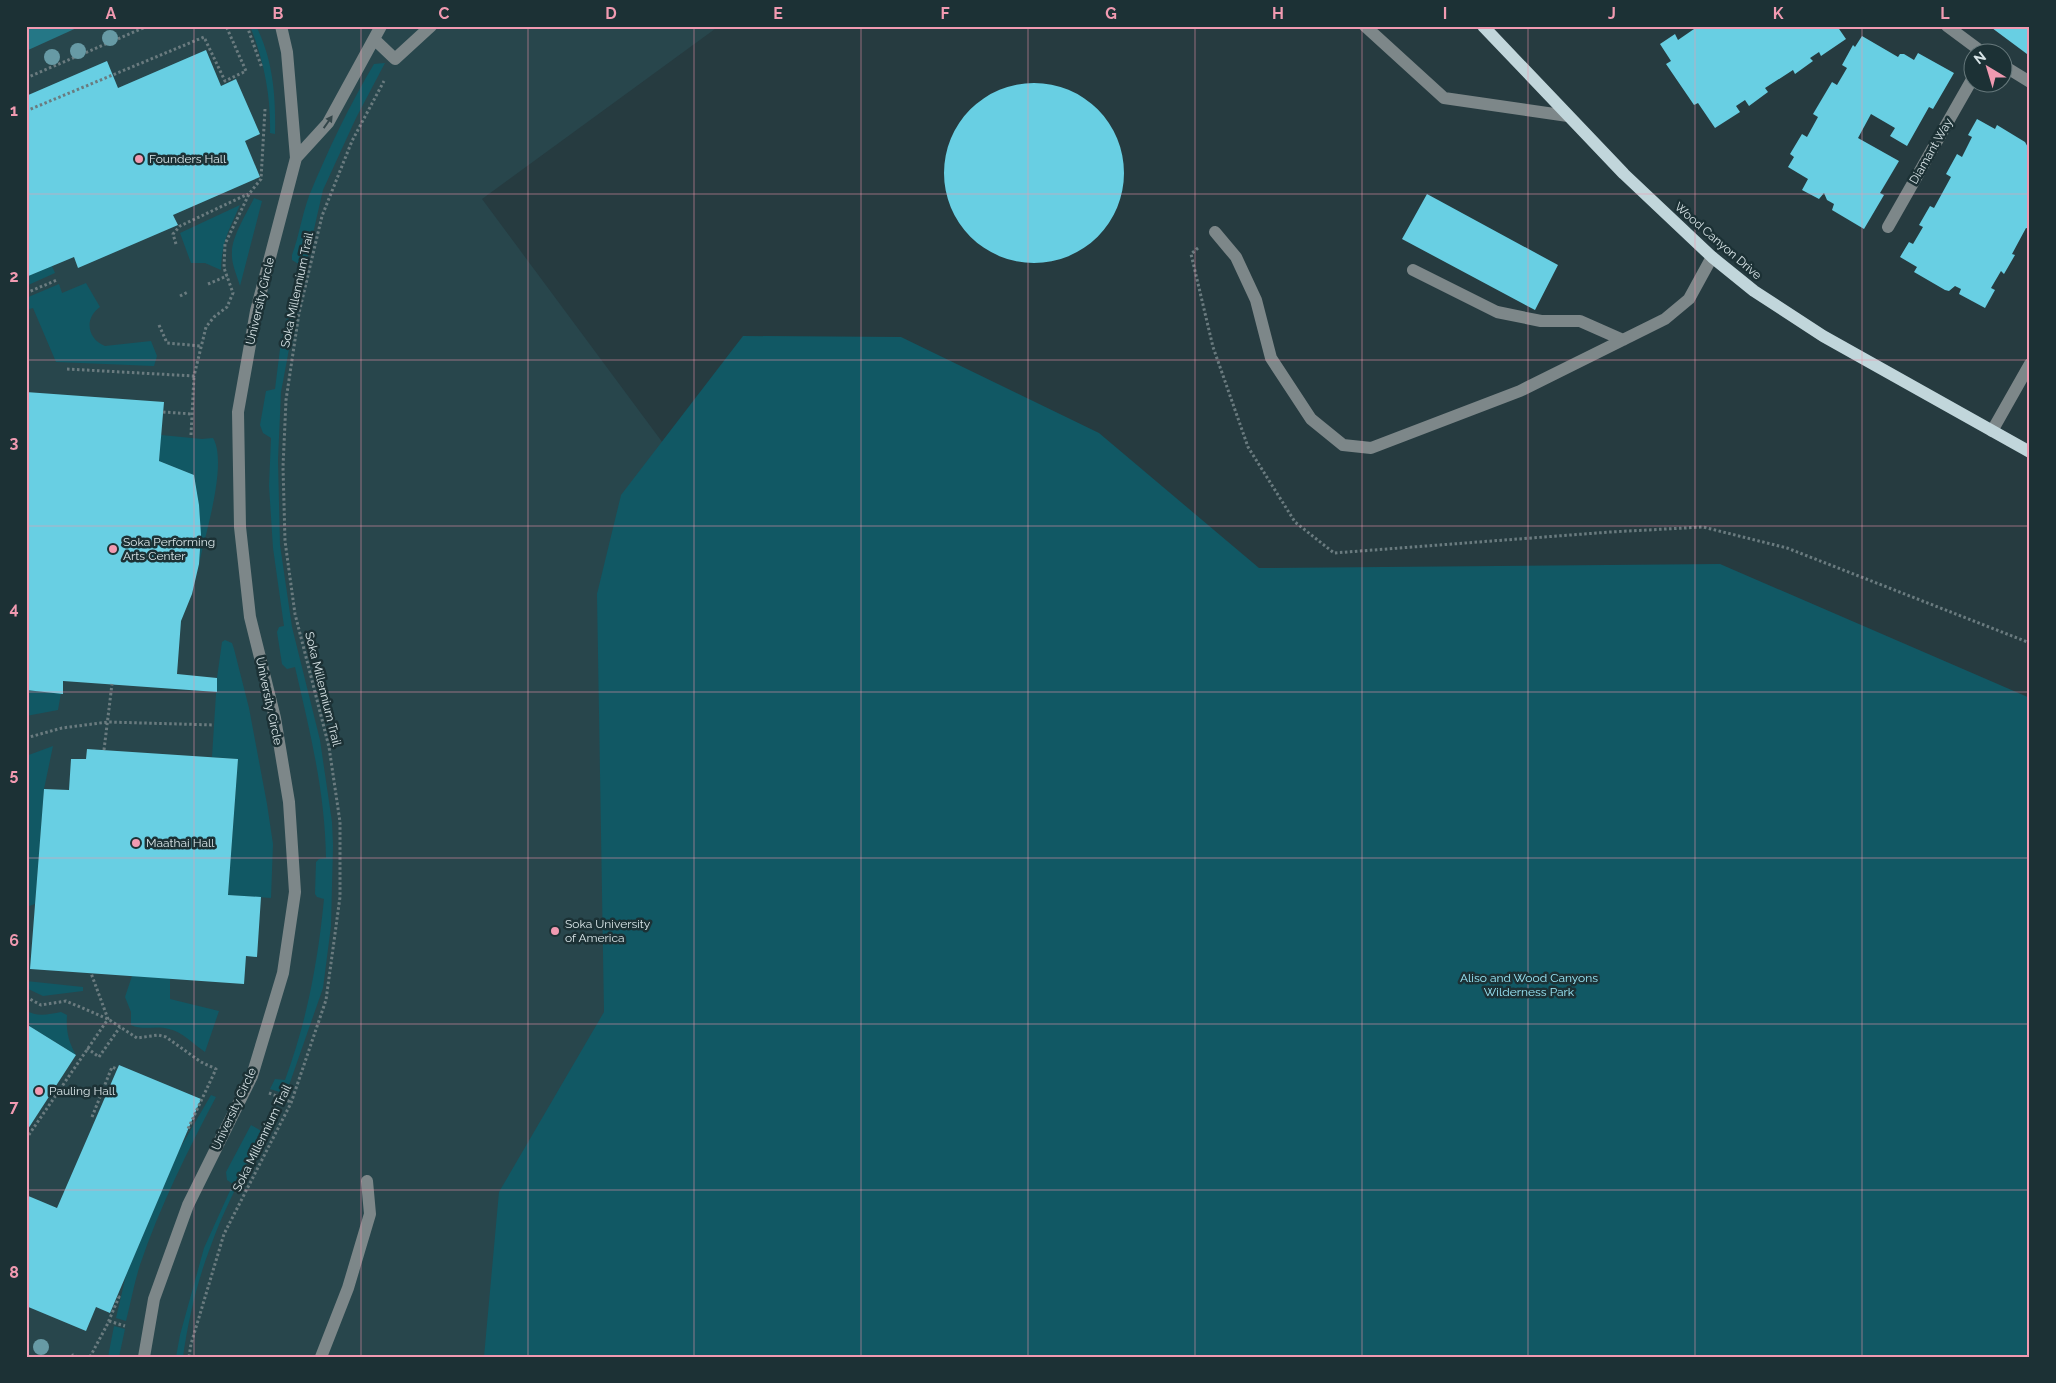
<svg xmlns="http://www.w3.org/2000/svg" width="2056" height="1383" font-family="Raleway,sans-serif">
<style>
.built{fill:#28464c}
.green{fill:#115864}
.water{fill:#257786}
.building{fill:#68cfe3}
.lines{fill:none;stroke-linecap:round;stroke-linejoin:round}
.path{stroke:#6a7b7f;stroke-width:3;stroke-dasharray:2.5 2.5;stroke-linecap:butt}
.minor{stroke:#7d8789;stroke-width:12}
.major{stroke:#c1d6db;stroke-width:12}
.tree{fill:#679aa5}
.oneway{fill:#34464a}
.grid{fill:none;stroke:#f19ab1;stroke-width:1;stroke-opacity:0.55}
.poi-dot{fill:#f19ab1;stroke:#1c3135;stroke-width:2}
.labels{text-anchor:middle;stroke-width:5;stroke-linejoin:round;paint-order:stroke}
.street-label{font-size:12px;fill:#d8e4e7;stroke:#1c3135}
.poi-label{font-size:12px;fill:#d8e4e7;stroke:#1c3135;text-anchor:start}
.park-label{font-size:12px;fill:#9ce8f8;stroke:#1c3135}
.neatline{fill:none;stroke:#f19ab1;stroke-width:2}
.grid-label{font-size:16px;text-anchor:middle;font-weight:bold;fill:#f19ab1}
</style>
<rect width="100%" height="100%" fill="#263b40"/>
<path class="built" d="M 26,26 L 719,26 L 482,199 L 832,671 L 675,1357 L 26,1357 Z"/>
<path class="green" d="M 250,26 L 256,26 C 273,59 276,97 275,134 L 270,133 C 271,96 264,61 250,26 Z
M 385,63 L 356,118 L 323,190 L 300,290 L 281,392 L 278,460 L 280,545 L 292,627 L 320,740 L 332,822 L 333,846 L 331,926 L 323,988 L 286,1094 L 270,1089 L 275,1079 L 285,1080 C 307,1021 318,961 324,899 L 317,897 L 315,894 L 316,862 L 319,859 L 326,858 C 325,791 310,732 295,667 L 287,669 L 282,664 L 277,632 L 279,627 L 284,626 L 273,548 L 269,486 L 271,438 L 263,433 L 260,425 L 266,391 L 275,389 L 281,341 L 300,265 L 292,260 L 292,255 C 299,236 302,215 309,196 C 328,150 349,106 374,64 Z
M 254,198 L 262,201 L 240,286 C 237,275 231,264 232,252 C 232,236 247,213 254,198 Z
M 240,205 C 228,232 222,241 221,270 L 205,263 L 191,263 L 180,233 Z
M 52,266 L 55,273 L 26,286 L 26,277 Z
M 86,283 L 100,307 C 84,318 87,339 105,346 L 151,341 L 157,356 L 154,366 L 56,362 L 33,308 L 26,310 L 26,298 L 59,284 L 62,293 Z
M 743,336 L 901,337 L 1099,433 L 1259,568 L 1720,564 L 2030,698 L 2030,1357 L 484,1357 L 499,1192 L 604,1012 L 597,594 L 621,495 Z
M 161,435 L 202,439 L 213,438 C 228,463 205,535 199,564 C 202,533 200,506 194,475 L 159,461 Z
M 225,640 L 232,643 L 234,649 L 249,708 L 267,804 L 273,844 L 271,898 L 228,895 L 238,759 L 212,757 L 217,678 L 222,642 Z
M 26,690 L 61,693 L 58,710 L 26,716 Z
M 53,746 L 44,789 L 35,904 L 29,906 L 26,981 L 83,987 L 83,991 L 43,996 L 26,988 L 26,756 Z
M 132,976 L 170,978 L 170,999 L 219,1011 L 205,1052 C 193,1044 183,1032 169,1029 C 155,1025 143,1031 131,1025 L 131,1012 L 125,997 Z
M 26,1010 C 37,1018 49,1014 61,1012 L 67,1015 C 66,1030 68,1041 76,1055 L 26,1024 Z
M 211,1095 L 216,1097 C 187,1152 160,1206 140,1265 C 134,1283 131,1302 126,1321 L 116,1318 L 126,1275 L 179,1150 Z
M 251,1125 L 265,1133 C 245,1170 224,1208 210,1248 C 197,1282 188,1321 183,1357 L 176,1357 L 180,1335 L 204,1248 L 233,1184 L 227,1180 L 226,1172 Z
M 114,1326 L 125,1329 L 119,1357 L 108,1357 Z"/>
<path class="water" d="M 26,26 L 81,26 L 26,51 Z"/>
<path class="building" d="M 1693,26 L 1837,26 L 1846,39 L 1821,56 L 1819,52 L 1810,58 L 1813,61 L 1795,74 L 1793,70 L 1765,88 L 1768,92 L 1749,106 L 1745,100 L 1736,106 L 1740,112 L 1715,128 L 1698,103 L 1694,105 L 1666,64 L 1671,61 L 1660,44 L 1675,34 L 1678,40 L 1694,29 Z
M 1994,26 L 2030,26 L 2030,51 L 2027,54 L 1992,28 Z
M 1862,36 L 1898,57 L 1900,54 L 1904,54 L 1914,60 L 1918,53 L 1954,73 L 1933,109 L 1929,107 L 1907,146 L 1890,136 L 1895,128 L 1871,114 L 1858,138 L 1899,161 L 1880,193 L 1884,195 L 1864,229 L 1832,210 L 1834,204 L 1827,200 L 1824,193 L 1819,199 L 1802,190 L 1808,179 L 1788,167 L 1794,157 L 1790,154 L 1802,134 L 1807,137 L 1818,117 L 1813,114 L 1832,82 L 1837,85 L 1847,68 L 1842,65 L 1853,45 L 1855,47 Z
M 206,50 L 221,86 L 236,79 L 260,134 L 245,141 L 260,177 L 173,215 L 178,225 L 78,268 L 74,257 L 26,277 L 26,96 L 107,61 L 118,88 Z
M944 173a90 90 0 1 1 180 0a90 90 0 1 1-180 0Z
M 1977,119 L 1995,129 L 1997,125 L 2025,142 L 2030,151 L 2027,156 L 2030,157 L 2030,229 L 2026,228 L 2012,254 L 2015,255 L 2004,274 L 2001,271 L 1991,288 L 1995,290 L 1985,308 L 1959,294 L 1961,289 L 1955,286 L 1949,291 L 1945,290 L 1914,272 L 1917,267 L 1900,257 L 1909,242 L 1913,244 L 1923,227 L 1919,225 L 1930,206 L 1934,208 L 1951,177 L 1946,174 L 1957,154 L 1962,157 L 1972,137 L 1968,135 Z
M 1427,194 L 1558,265 L 1535,310 L 1402,239 Z
M 26,392 L 164,402 L 159,461 L 194,475 L 199,505 L 201,535 L 199,564 L 192,594 L 181,621 L 177,674 L 217,678 L 217,692 L 63,681 L 63,694 L 26,690 Z
M 87,749 L 238,759 L 228,895 L 261,897 L 257,957 L 246,956 L 244,984 L 30,969 L 44,789 L 69,790 L 71,759 L 86,759 Z
M 26,1024 L 76,1055 L 28,1129 L 26,1128 Z
M 119,1065 L 201,1099 L 110,1313 L 96,1307 L 86,1331 L 26,1306 L 26,1195 L 57,1208 Z"/>
<g class="lines">
<path class="path" d="M 247,26 L 262,68
M 26,78 L 148,26
M 26,111 L 204,37 L 225,81 L 246,71 L 226,26
M 176,244 L 173,234 L 180,226 L 248,194
M 1198,248 L 1191,254 L 1213,347 L 1248,447 L 1295,522 L 1334,553 L 1610,532 L 1703,527 L 1787,548 L 2030,643
M 208,284 L 227,276
M 26,293 L 57,280
M 180,296 L 188,292
M 159,325 L 167,343 L 201,346
M 67,369 L 194,376 L 206,327 L 214,317 L 227,307 L 233,293 L 224,268 L 225,244 L 249,194 L 261,179 L 265,109
M 163,412 L 192,414
M 191,435 L 194,376
M 26,738 L 62,728 L 108,722 L 214,725
M 104,750 L 112,684
M 26,997 L 41,1005 L 66,1001 L 108,1019 L 137,1038 L 158,1035 L 166,1037 L 201,1062 L 216,1069 L 187,1131
M 87,1048 L 99,1057 L 120,1027
M 269,1093 L 291,1102
M 92,1117 L 112,1067 L 117,1069
M 26,1139 L 108,1019 L 91,973
M 109,1321 L 125,1326
M 72,1357 L 73,1355 L 78,1357
M 90,1357 L 107,1325 L 119,1297 L 116,1296
M 189,1357 L 191,1344 L 224,1234 L 291,1103 L 326,1000 L 340,897 L 340,822 L 329,747 L 295,614 L 285,541 L 283,467 L 286,400 L 299,313 L 322,216 L 352,141 L 384,81"/>
<path class="minor" d="M 1365,26 L 1444,98 L 1568,116
M 1947,26 L 1982,52
M 374,39 L 395,59 L 431,26
M 2004,66 L 2030,82
M 296,158 L 328,123 L 381,26
M 1888,227 L 1974,76
M 1215,232 L 1236,257 L 1256,300 L 1271,358 L 1311,419 L 1343,445 L 1371,448 L 1520,391 L 1665,319 L 1689,299 L 1712,257
M 1413,270 L 1497,312 L 1541,321 L 1580,321 L 1623,340
M 1992,431 L 2030,364
M 144,1357 L 154,1299 L 188,1205 L 252,1076 L 283,973 L 295,892 L 289,802 L 275,718 L 250,617 L 240,527 L 238,412 L 256,311 L 296,158 L 287,52 L 281,26
M 321,1357 L 348,1288 L 370,1214 L 367,1181"/>
<path class="major" d="M 1483,26 L 1624,174 L 1712,257 L 1754,291 L 1823,336 L 2030,452"/>
</g>
<g class="tree">
<circle cx="110" cy="38" r="8"/>
<circle cx="78" cy="51" r="8"/>
<circle cx="52" cy="57" r="8"/>
<circle cx="41" cy="1347" r="8"/>
</g>
<defs><path id="oneway-solid" d="M-6-.8H1V-3.2L6.5 0L1 3.2V.8H-6Z" transform="scale(1.25)"/></defs>
<use class="oneway" href="#oneway-solid" transform="translate(328 122) rotate(-55)"/>
<path class="grid" d="M 194,26 L 194,1357M 361,26 L 361,1357M 528,26 L 528,1357M 694,26 L 694,1357M 861,26 L 861,1357M 1028,26 L 1028,1357M 1195,26 L 1195,1357M 1362,26 L 1362,1357M 1528,26 L 1528,1357M 1695,26 L 1695,1357M 1862,26 L 1862,1357M 26,194 L 2030,194M 26,360 L 2030,360M 26,526 L 2030,526M 26,692 L 2030,692M 26,858 L 2030,858M 26,1024 L 2030,1024M 26,1190 L 2030,1190"/>
<g class="poi-dot">
<circle cx="139" cy="159" r="5"/>
<circle cx="113" cy="549" r="5"/>
<circle cx="136" cy="843" r="5"/>
<circle cx="555" cy="931" r="5"/>
<circle cx="39" cy="1091" r="5"/>
</g>
<g class="labels">
<g class="street-label">
<text transform="translate(1931 151) rotate(-60)" y="4">Diamant Way</text>
<text transform="translate(1718 241) rotate(41)" y="4">Wood Canyon Drive</text>
<text transform="translate(297 290) rotate(-78)" y="4">Soka Millennium Trail</text>
<text transform="translate(260 301) rotate(-77)" y="4">University Circle</text>
<text transform="translate(323 689) rotate(76)" y="4">Soka Millennium Trail</text>
<text transform="translate(269 701) rotate(78)" y="4">University Circle</text>
<text transform="translate(234 1109) rotate(-65)" y="4">University Circle</text>
<text transform="translate(262 1138) rotate(-64)" y="4">Soka Millennium Trail</text>
</g>
<g class="poi-label">
<text x="149" y="163">Founders Hall</text>
<text x="123" y="546">Soka Performing<tspan x="123" dy="14">Arts Center</tspan></text>
<text x="146" y="847">Maathai Hall</text>
<text x="565" y="928">Soka University<tspan x="565" dy="14">of America</tspan></text>
<text x="49" y="1095">Pauling Hall</text>
</g>
<g class="park-label">
<text x="1529" y="982">Aliso and Wood Canyons<tspan x="1529" dy="14">Wilderness Park</tspan></text>
</g>
</g>
<rect width="2056" height="1383" fill="none" stroke="#1c3135" stroke-width="55"/>
<g transform="translate(1988 68) rotate(322)"><circle r="24" fill="#1c3135" stroke="#67797c"/>
<path d="M0-4L9 19L0 12L-9 19Z" fill="#f19ab1"/>
<text y="-8" font-size="14" font-weight="bold" text-anchor="middle" fill="#d8e4e7">N</text>
</g>
<rect x="28" y="28" width="2000" height="1328" class="neatline"/>
<g class="grid-label">
<text x="111" y="19">A</text>
<text x="278" y="19">B</text>
<text x="444" y="19">C</text>
<text x="611" y="19">D</text>
<text x="778" y="19">E</text>
<text x="945" y="19">F</text>
<text x="1111" y="19">G</text>
<text x="1278" y="19">H</text>
<text x="1445" y="19">I</text>
<text x="1612" y="19">J</text>
<text x="1778" y="19">K</text>
<text x="1945" y="19">L</text>
<text x="14" y="116">1</text>
<text x="14" y="282">2</text>
<text x="14" y="448">3</text>
<text x="14" y="614">4</text>
<text x="14" y="780">5</text>
<text x="14" y="946">6</text>
<text x="14" y="1112">7</text>
<text x="14" y="1278">8</text>
</g>
</svg>
